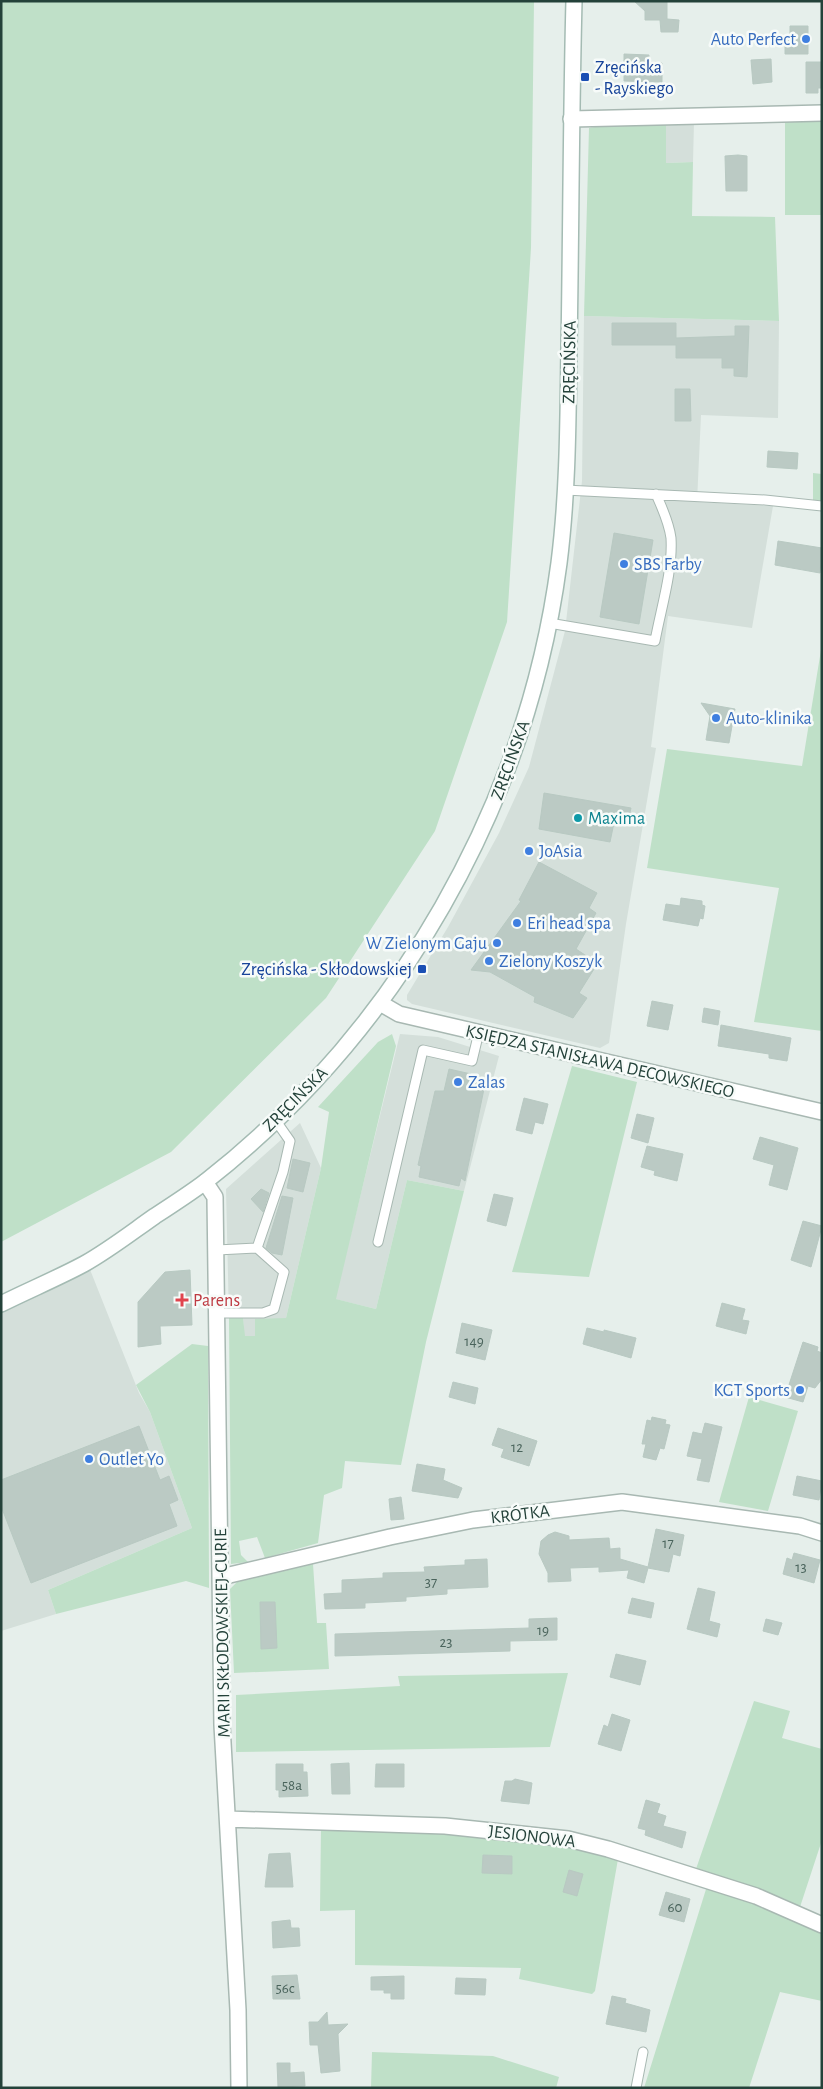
<svg xmlns="http://www.w3.org/2000/svg" width="823" height="2089" font-family="'Alegreya Sans',sans-serif">
<style>
.built{fill:#d4dfda}
.green{fill:#bfe0c8}
.building{fill:#bbcac4;stroke:#b8c9c2}
.lines{fill:none;stroke-linecap:round;stroke-linejoin:round}
.lane-casing{stroke:#a8b8b2;stroke-width:11}
.street-casing{stroke:#a8b8b2;stroke-width:18}
.secondary-casing{stroke:#a4bbb3;stroke-width:18}
.lane{stroke:#fff;stroke-width:9}
.street{stroke:#fff;stroke-width:15}
.secondary{stroke:#fff;stroke-width:15}
.shop-dot{fill:#3f7fe0;stroke:#f7fbf9;stroke-width:2}
.transit-dot{fill:#1a4fb4;stroke:#f7fbf9;stroke-width:2}
.culture-dot{fill:#0f9aa8;stroke:#f7fbf9;stroke-width:2}
.health-dot{fill:#e0444e;stroke:#f7fbf9;stroke-width:2}
.labels{text-anchor:middle;stroke-width:5;stroke-linejoin:round;paint-order:stroke}
.number-label{font-size:15px;fill:#4a645c}
.shop-label{font-size:18px;fill:#366cbe;stroke:#f7fbf9;text-anchor:start}
.transit-label{font-size:18px;fill:#164399;stroke:#f7fbf9;text-anchor:start}
.street-label{font-size:18px;fill:#24423a;stroke:#f7fbf9}
.culture-label{font-size:18px;fill:#0d838f;stroke:#f7fbf9;text-anchor:start}
.health-label{font-size:18px;fill:#be3a42;stroke:#f7fbf9;text-anchor:start}
</style>
<rect width="100%" height="100%" fill="#e6efeb"/>
<path class="built" d="M 666,122 L 694,122 L 693,162 L 665,163 Z
M 584,316 L 779,321 L 778,418 L 701,415 L 697,502 L 773,506 L 752,628 L 668,616 L 651,747 L 656,748 L 626,924 L 609,1043 L 600,1048 L 412,1004 L 407,1000 L 407,995 L 448,927 L 499,833 L 529,767 L 565,631 L 582,481 Z
M 400,1034 L 438,1037 L 499,1056 L 464,1191 L 407,1180 L 376,1309 L 335,1299 Z
M 300,1123 L 321,1168 L 286,1318 L 255,1336 L 244,1336 L 243,1318 L 229,1318 L 226,1189 Z
M 87,1262 L 139,1393 L 150,1412 L 192,1528 L 48,1590 L 56,1614 L 1,1631 L 1,1304 Z"/>
<path class="green" d="M 1,1 L 534,1 L 531,248 L 507,622 L 435,831 L 326,998 L 171,1152 L 1,1242 Z
M 822,119 L 822,215 L 785,215 L 785,120 Z
M 666,122 L 666,163 L 693,162 L 692,216 L 775,217 L 779,321 L 584,316 L 589,128 L 606,125 Z
M 813,473 L 822,474 L 822,501 L 813,500 Z
M 822,644 L 822,1031 L 754,1022 L 779,888 L 647,868 L 667,749 L 802,766 Z
M 392,1034 L 396,1046 L 336,1299 L 376,1309 L 407,1180 L 464,1191 L 426,1342 L 401,1465 L 345,1461 L 342,1488 L 324,1495 L 318,1543 L 265,1558 L 257,1537 L 239,1541 L 241,1555 L 248,1562 L 231,1564 L 229,1318 L 243,1318 L 245,1336 L 255,1336 L 255,1319 L 286,1318 L 321,1168 L 329,1112 L 318,1107 L 378,1042 Z
M 572,1066 L 637,1082 L 589,1277 L 512,1272 Z
M 192,1344 L 208,1346 L 209,1588 L 186,1581 L 56,1614 L 48,1590 L 192,1528 L 150,1412 L 136,1385 Z
M 749,1397 L 798,1411 L 768,1511 L 719,1502 Z
M 313,1564 L 317,1623 L 326,1623 L 329,1669 L 234,1673 L 230,1589 L 237,1582 Z
M 568,1673 L 550,1747 L 236,1752 L 236,1695 L 400,1686 L 398,1676 Z
M 754,1701 L 790,1711 L 782,1738 L 822,1749 L 822,1840 L 800,1907 L 785,1899 L 696,1869 Z
M 321,1826 L 442,1832 L 579,1846 L 618,1859 L 595,1991 L 592,1994 L 519,1979 L 521,1968 L 355,1965 L 355,1910 L 320,1911 Z
M 707,1886 L 822,1930 L 822,2001 L 780,1992 L 749,2088 L 644,2088 Z
M 372,2052 L 493,2056 L 559,2077 L 556,2088 L 371,2088 Z"/>
<path class="building" d="M 634,1 L 667,1 L 667,19 L 679,20 L 678,32 L 661,32 L 660,20 L 645,20 L 645,11 Z
M 790,26 L 808,26 L 808,54 L 785,54 L 785,36 L 790,36 Z
M 624,54 L 649,55 L 648,62 L 662,63 L 662,82 L 624,81 Z
M 771,59 L 772,82 L 753,84 L 751,60 Z
M 806,62 L 822,62 L 822,88 L 818,88 L 818,93 L 806,93 Z
M 738,155 L 747,156 L 747,191 L 726,191 L 725,156 Z
M 612,323 L 676,323 L 676,338 L 735,336 L 735,326 L 749,326 L 747,377 L 734,376 L 734,368 L 722,368 L 722,358 L 676,358 L 676,345 L 612,345 Z
M 675,389 L 690,389 L 691,421 L 675,421 Z
M 768,451 L 798,453 L 797,469 L 767,467 Z
M 614,533 L 653,540 L 639,624 L 600,617 Z
M 778,541 L 822,548 L 820,573 L 775,565 Z
M 701,703 L 735,709 L 729,743 L 706,740 L 710,716 Z
M 544,793 L 631,808 L 628,821 L 615,818 L 610,842 L 539,829 Z
M 539,862 L 597,893 L 589,908 L 596,913 L 576,949 L 588,957 L 584,964 L 594,969 L 579,993 L 587,998 L 573,1018 L 534,1002 L 535,997 L 490,972 L 471,970 L 521,901 L 519,900 Z
M 681,898 L 702,901 L 702,905 L 705,906 L 703,919 L 700,918 L 698,926 L 663,920 L 666,904 L 680,906 Z
M 652,1001 L 673,1005 L 668,1030 L 647,1026 Z
M 704,1008 L 720,1011 L 718,1025 L 702,1022 Z
M 721,1025 L 791,1038 L 787,1061 L 769,1058 L 769,1054 L 718,1046 Z
M 449,1069 L 471,1074 L 468,1082 L 485,1084 L 465,1181 L 461,1178 L 459,1186 L 419,1177 L 421,1166 L 418,1165 L 435,1091 L 444,1091 Z
M 524,1098 L 548,1104 L 543,1124 L 535,1122 L 532,1134 L 516,1130 Z
M 637,1114 L 654,1118 L 648,1143 L 631,1138 Z
M 760,1137 L 798,1148 L 787,1190 L 769,1185 L 774,1165 L 753,1159 Z
M 647,1146 L 683,1154 L 677,1181 L 654,1175 L 655,1171 L 641,1167 Z
M 293,1159 L 310,1163 L 303,1192 L 287,1188 Z
M 261,1189 L 269,1193 L 263,1212 L 251,1199 Z
M 494,1194 L 513,1198 L 506,1226 L 487,1221 Z
M 282,1196 L 293,1198 L 282,1255 L 272,1253 L 266,1248 Z
M 803,1221 L 822,1226 L 811,1267 L 791,1260 Z
M 190,1270 L 192,1325 L 160,1326 L 161,1344 L 138,1347 L 138,1302 L 165,1272 Z
M 722,1303 L 745,1309 L 742,1320 L 749,1321 L 746,1334 L 716,1326 Z
M 462,1323 L 492,1330 L 485,1360 L 456,1353 Z
M 587,1328 L 604,1332 L 604,1330 L 636,1338 L 631,1358 L 583,1344 Z
M 803,1342 L 818,1347 L 817,1351 L 822,1353 L 822,1379 L 815,1388 L 808,1386 L 803,1402 L 785,1397 Z
M 453,1382 L 478,1388 L 475,1404 L 449,1397 Z
M 652,1417 L 666,1420 L 665,1424 L 670,1425 L 664,1449 L 660,1448 L 656,1460 L 643,1457 L 646,1444 L 642,1444 L 647,1420 L 651,1421 Z
M 705,1423 L 722,1427 L 709,1482 L 697,1480 L 702,1459 L 687,1456 L 693,1432 L 702,1434 Z
M 139,1426 L 160,1480 L 169,1476 L 178,1500 L 169,1504 L 177,1526 L 31,1583 L 1,1506 L 1,1480 Z
M 498,1428 L 537,1441 L 529,1466 L 501,1457 L 504,1449 L 492,1445 Z
M 417,1464 L 445,1469 L 443,1480 L 462,1488 L 458,1498 L 412,1491 Z
M 797,1476 L 822,1481 L 819,1500 L 793,1495 Z
M 401,1497 L 404,1519 L 391,1520 L 389,1499 Z
M 656,1529 L 684,1535 L 680,1556 L 673,1554 L 669,1572 L 648,1568 L 644,1583 L 627,1578 L 629,1570 L 599,1572 L 599,1567 L 570,1568 L 571,1581 L 548,1582 L 548,1573 L 539,1554 L 541,1541 L 548,1535 L 555,1532 L 569,1536 L 569,1540 L 609,1538 L 610,1549 L 620,1548 L 620,1559 L 648,1567 Z
M 794,1553 L 820,1560 L 814,1583 L 783,1574 L 787,1558 L 792,1560 Z
M 487,1559 L 488,1587 L 447,1589 L 447,1594 L 406,1597 L 406,1601 L 365,1603 L 365,1608 L 325,1609 L 324,1594 L 342,1593 L 342,1580 L 383,1578 L 383,1573 L 425,1572 L 424,1567 L 465,1565 L 465,1560 Z
M 698,1588 L 715,1592 L 709,1621 L 720,1624 L 717,1637 L 687,1629 Z
M 632,1598 L 654,1603 L 651,1618 L 628,1613 Z
M 260,1602 L 275,1602 L 277,1648 L 261,1649 Z
M 557,1618 L 557,1640 L 510,1641 L 510,1651 L 335,1656 L 335,1634 L 529,1628 L 529,1619 Z
M 766,1619 L 782,1623 L 778,1635 L 763,1631 Z
M 616,1654 L 646,1661 L 640,1685 L 610,1677 Z
M 612,1714 L 630,1720 L 621,1751 L 598,1744 L 604,1725 L 608,1727 Z
M 349,1763 L 350,1794 L 332,1794 L 331,1764 Z
M 276,1764 L 303,1764 L 303,1772 L 307,1772 L 308,1796 L 279,1797 L 279,1790 L 276,1790 Z
M 376,1764 L 404,1764 L 404,1787 L 375,1787 Z
M 515,1779 L 532,1783 L 529,1804 L 501,1801 L 505,1781 L 512,1781 Z
M 646,1800 L 660,1804 L 657,1813 L 666,1816 L 663,1826 L 686,1832 L 682,1848 L 645,1835 L 646,1830 L 638,1828 Z
M 290,1853 L 293,1887 L 265,1887 L 269,1854 Z
M 483,1855 L 512,1856 L 512,1874 L 482,1873 Z
M 569,1870 L 583,1874 L 577,1896 L 563,1892 Z
M 666,1892 L 690,1899 L 684,1922 L 659,1915 Z
M 290,1920 L 291,1928 L 299,1928 L 300,1946 L 273,1948 L 272,1922 Z
M 297,1975 L 300,1999 L 273,1999 L 272,1976 Z
M 404,1976 L 404,1999 L 391,1999 L 391,1993 L 384,1993 L 384,1990 L 371,1990 L 371,1977 Z
M 456,1978 L 486,1979 L 485,1995 L 455,1994 Z
M 612,1996 L 626,1999 L 625,2003 L 650,2010 L 646,2032 L 606,2024 Z
M 327,2012 L 328,2025 L 348,2024 L 338,2034 L 340,2071 L 321,2073 L 318,2045 L 310,2045 L 309,2022 L 318,2022 Z
M 277,2063 L 290,2063 L 290,2073 L 304,2072 L 305,2086 L 278,2087 Z"/>
<g class="lines">
<g class="lane-casing">
<path id="lane" d="M 565,490 L 765,500 L 822,506
M 549,623 L 655,641 C 661,608 673,571 671,538 C 669,522 662,508 656,494
M 378,1242 L 423,1050 L 472,1061 L 479,1032
M 257,1248 L 283,1172 L 290,1141 L 276,1121
M 217,1250 L 257,1248 L 284,1272 L 274,1309 L 263,1313 L 218,1313
M 636,2088 L 643,2052"/>
</g>
<g class="street-casing">
<path id="street" d="M 571,119 L 822,113
M 380,1003 L 399,1014 L 822,1112
M 205,1182 L 215,1197 L 222,1725 L 238,2010 L 239,2088
M 221,1577 L 390,1537 L 473,1520 L 622,1502 L 800,1526 L 822,1533
M 228,1819 L 445,1826 L 568,1839 L 608,1849 L 756,1896 L 822,1925"/>
</g>
<g class="secondary-casing">
<path id="secondary" d="M 1,1304 C 29,1290 58,1278 84,1264 C 109,1250 132,1232 155,1216 C 172,1205 189,1194 205,1182 C 398,1031 527,805 559,563 C 568,492 568,419 569,347 C 571,232 571,117 574,1"/>
</g>
<use href="#lane" class="lane"/>
<use href="#street" class="street"/>
<use href="#secondary" class="secondary"/>
</g>
<g class="shop-dot">
<circle cx="806" cy="39" r="5"/>
<circle cx="624" cy="564" r="5"/>
<circle cx="716" cy="718" r="5"/>
<circle cx="529" cy="851" r="5"/>
<circle cx="517" cy="923" r="5"/>
<circle cx="497" cy="943" r="5"/>
<circle cx="489" cy="961" r="5"/>
<circle cx="458" cy="1082" r="5"/>
<circle cx="800" cy="1390" r="5"/>
<circle cx="89" cy="1459" r="5"/>
</g>
<g class="transit-dot">
<rect x="580" y="72" width="10" height="10" rx="2.5"/>
<rect x="417" y="964" width="10" height="10" rx="2.5"/>
</g>
<circle class="culture-dot" cx="578" cy="818" r="5"/>
<path class="health-dot" d="M179.5 1292.5h5v5h5v5h-5v5h-5v-5h-5v-5h5z"/>
<g class="labels">
<g class="number-label">
<text x="474" y="1346">149</text>
<text x="517" y="1452">12</text>
<text x="668" y="1548">17</text>
<text x="801" y="1572">13</text>
<text x="431" y="1587">37</text>
<text x="543" y="1635">19</text>
<text x="446" y="1647">23</text>
<text x="292" y="1790">58a</text>
<text x="675" y="1912">60</text>
<text x="285" y="1993">56c</text>
</g>
<g class="shop-label">
<text x="796" y="45" text-anchor="end">Auto Perfect</text>
<text x="634" y="570">SBS Farby</text>
<text x="726" y="724">Auto-klinika</text>
<text x="539" y="857">JoAsia</text>
<text x="527" y="929">Eri head spa</text>
<text x="487" y="949" text-anchor="end">W Zielonym Gaju</text>
<text x="499" y="967">Zielony Koszyk</text>
<text x="468" y="1088">Zalas</text>
<text x="790" y="1396" text-anchor="end">KGT Sports</text>
<text x="99" y="1465">Outlet Yo</text>
</g>
<g class="transit-label">
<text x="595" y="73">Zręcińska<tspan x="595" dy="21">- Rayskiego</tspan></text>
<text x="412" y="975" text-anchor="end">Zręcińska - Skłodowskiej</text>
</g>
<g class="street-label">
<text transform="translate(569 362) rotate(-89)" y="6">ZRĘCIŃSKA</text>
<text transform="translate(510 760) rotate(-70)" y="6">ZRĘCIŃSKA</text>
<text transform="translate(600 1061) rotate(13)" y="6">KSIĘDZA STANISŁAWA DECOWSKIEGO</text>
<text transform="translate(295 1099) rotate(-45)" y="6">ZRĘCIŃSKA</text>
<text transform="translate(520 1514) rotate(-7)" y="6">KRÓTKA</text>
<text transform="translate(222 1633) rotate(-91)" y="6">MARII SKŁODOWSKIEJ-CURIE</text>
<text transform="translate(532 1836) rotate(7)" y="6">JESIONOWA</text>
</g>
<g class="culture-label">
<text x="588" y="824">Maxima</text>
</g>
<g class="health-label">
<text x="193" y="1306">Parens</text>
</g>
</g>
<rect width="823" height="2089" fill="none" stroke="#24423a" stroke-width="5"/>
</svg>
